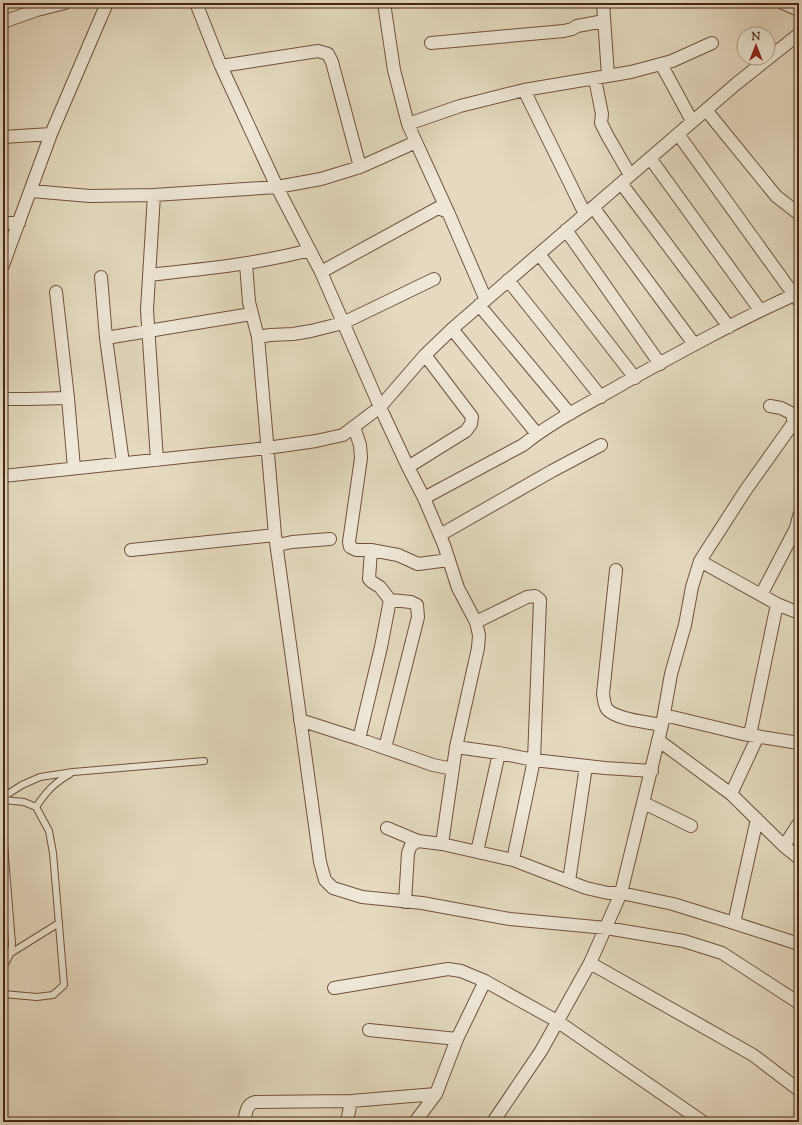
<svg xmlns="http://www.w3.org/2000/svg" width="802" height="1125" font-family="'Sorts Mill Goudy',serif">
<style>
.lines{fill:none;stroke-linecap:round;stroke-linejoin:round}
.service-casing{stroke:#6e533e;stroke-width:8}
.minor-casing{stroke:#6e533e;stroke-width:14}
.service{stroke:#eee7d6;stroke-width:6}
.minor{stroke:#eee7d6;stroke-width:12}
</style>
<rect width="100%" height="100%" fill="#e5dac0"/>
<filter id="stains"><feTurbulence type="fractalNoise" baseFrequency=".005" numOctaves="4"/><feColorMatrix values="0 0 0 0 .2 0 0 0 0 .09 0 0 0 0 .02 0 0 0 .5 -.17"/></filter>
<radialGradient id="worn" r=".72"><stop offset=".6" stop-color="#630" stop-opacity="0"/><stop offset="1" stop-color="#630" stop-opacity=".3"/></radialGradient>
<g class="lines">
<g class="service-casing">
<path id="service" d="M 3,797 L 22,785 L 40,777 L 73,772 L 204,761
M 3,800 L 24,802 L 36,807 L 49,831 L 53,853 L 64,985 L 53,995 L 37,997 L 3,994
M 36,807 C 46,792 54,783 70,774
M 3,832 L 12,944 C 11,953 9,959 3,966
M 11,953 L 59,923"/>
</g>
<g class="minor-casing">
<path id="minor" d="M 196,3 L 221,66 L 277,187 L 321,272 L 380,407 L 408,467 L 424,498 L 444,545 L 458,588 L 476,622 L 479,635 L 478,648 L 456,747 L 442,844
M 384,3 L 394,70 L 408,124 L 416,142 L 448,212
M 603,3 L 608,76
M 783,3 L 799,10
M 3,22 L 37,10 L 65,3
M 431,43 L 564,31 L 572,29 L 577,26 L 604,21
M 661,64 L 692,121
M 221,66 L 318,51 L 328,54 L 332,62 L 360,167
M 595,79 L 602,114 L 601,123 L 607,135 L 630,175
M 524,90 L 585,214
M 706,110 L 776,196 L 799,214
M 408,124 L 460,106 L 524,90 L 631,72 L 672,61 L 712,43
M 678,134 L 794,295
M 3,137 L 51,134
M 650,158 L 760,310
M 621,183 L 729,327
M 31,191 L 90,196 L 154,195 L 277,187 L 321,179 L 360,167 L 416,142
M 154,195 L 147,310 L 157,460
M 593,207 L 694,344
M 3,223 L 19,223
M 566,230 L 660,364
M 539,254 L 635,378
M 246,264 L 249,302 L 258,337 L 270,335 L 293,334 L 311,331 L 343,323 L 434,279
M 3,265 L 51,134 L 107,3
M 321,272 L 438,208 L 448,212 L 486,300
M 149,275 C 203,269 257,264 310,250
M 101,277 L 106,338 L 123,463
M 508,280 L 601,397
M 56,292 L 68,398 L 74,468
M 479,305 L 570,414
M 452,329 L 537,434
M 258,337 L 275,535 L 320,862 L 325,880 L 333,888 L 362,897 L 422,903 L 510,919 L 606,928 L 684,941 L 722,953 L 799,1003
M 106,338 L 251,314
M 3,399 L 28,399 L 68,398
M 354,427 L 360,445 L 361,458 L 349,542 L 350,547 L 356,550 L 371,550
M 408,467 L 466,431 L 471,424 L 472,417 L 425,355
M 3,476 L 267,448 L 316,441 L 343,435 L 380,407 L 425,355 L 452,329 L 736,84 L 799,34
M 424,498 L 523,445 C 554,420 590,403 624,383 C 680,352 736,321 794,295 L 799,301
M 440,535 L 552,471 L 601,445
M 278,545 L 292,542 L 330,539
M 131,550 L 275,535
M 700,561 L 777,604 L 799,613
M 616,570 L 603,694 C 604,699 604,705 607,709 C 616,720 648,722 662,725
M 761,595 L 796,528 L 799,516
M 476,622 L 527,597 L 535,596 L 540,600 L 534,760 L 513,860
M 664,715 L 743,734 L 799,743
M 300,720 L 359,739 L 433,765 L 453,769
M 750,735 L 777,604
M 359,739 L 381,647 L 390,600 L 380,587 L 372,582 L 369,579 L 371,550 L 398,555 L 418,564 L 449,560
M 658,740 L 731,794 L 784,846 L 799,858
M 456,747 L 499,753 L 534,760 L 605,768 L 652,771
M 385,748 L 418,617 L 417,605 L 411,602 L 390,600
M 731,794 L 758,736
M 644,803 L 691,826
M 387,828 L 418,841
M 784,846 L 799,823
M 477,852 L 499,753
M 569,881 L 586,766
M 405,902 L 408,853 L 411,845 L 418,841 L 442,844 L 513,860 L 586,888 L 608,893 L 621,893 L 673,904 L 734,923 L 757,819
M 734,923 L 799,944
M 590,963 L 753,1055 L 799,1090
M 334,988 L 448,969 L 461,971 L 485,981 L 557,1021 L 703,1122
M 369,1030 L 457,1039
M 244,1122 C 246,1114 246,1104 255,1102 L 351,1101 L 436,1094
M 347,1122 L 351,1101
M 415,1122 L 436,1094 L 457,1039 L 485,981
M 493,1122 L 541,1051 L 590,963 L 621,893 L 662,725 L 671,674 L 685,625 L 692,587 L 700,561 L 745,491 L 794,422 L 791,413 L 781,408 L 770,406"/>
</g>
<use href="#service" class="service"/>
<use href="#minor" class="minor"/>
</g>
<rect width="802" height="1125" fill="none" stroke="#e5dac0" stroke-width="16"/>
<rect x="4" y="4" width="794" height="1117" fill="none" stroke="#472613" stroke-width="2"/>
<rect x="8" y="8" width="786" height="1109" fill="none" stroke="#472613"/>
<g transform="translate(756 46)"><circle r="19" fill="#eee7d6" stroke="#ab9a88"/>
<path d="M0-3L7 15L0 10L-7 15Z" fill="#8f2418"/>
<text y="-6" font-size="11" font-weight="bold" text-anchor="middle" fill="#472613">N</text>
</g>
<rect width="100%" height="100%" filter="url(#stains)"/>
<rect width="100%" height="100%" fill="url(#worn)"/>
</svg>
